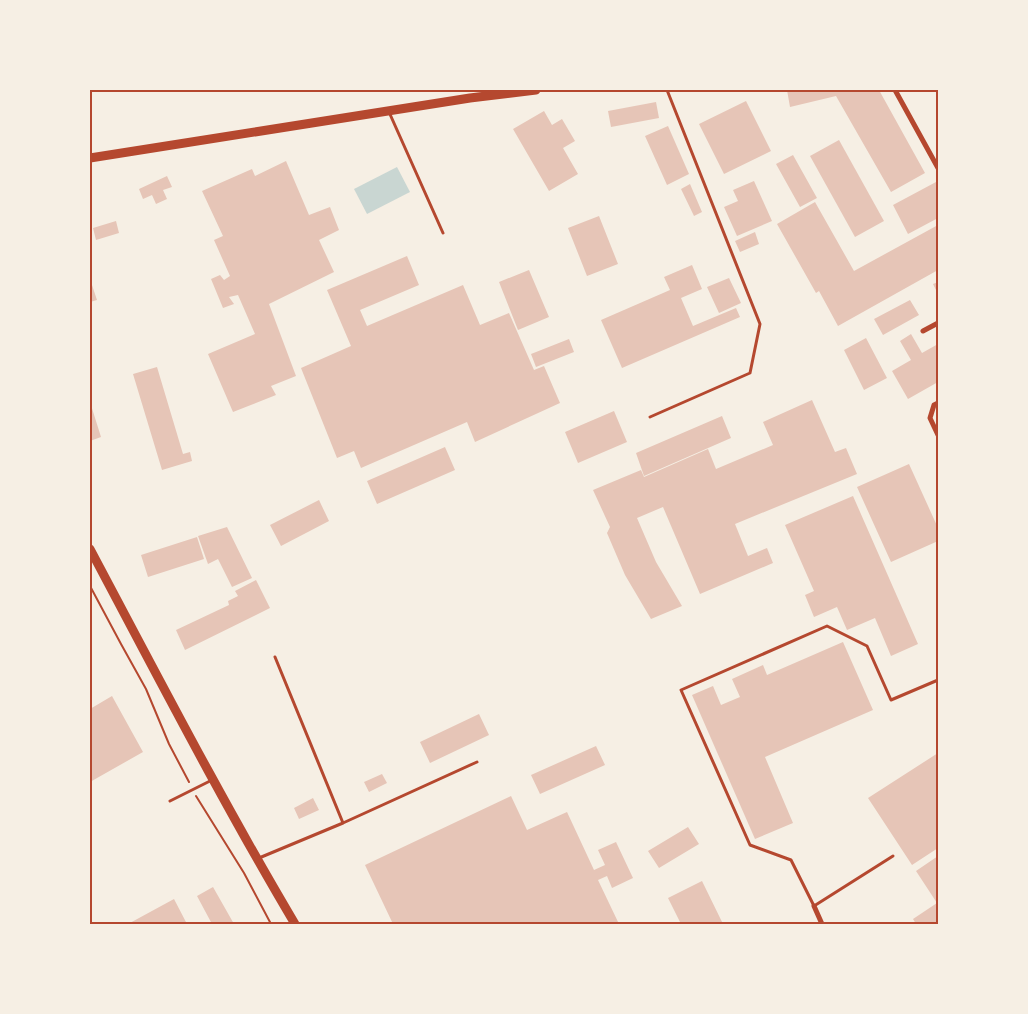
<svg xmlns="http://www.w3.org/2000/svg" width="1028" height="1014" font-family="'Roboto Condensed',sans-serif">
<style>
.water{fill:#c9d6d2}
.building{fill:#e6c5b7}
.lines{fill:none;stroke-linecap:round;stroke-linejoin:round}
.path{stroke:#b5482f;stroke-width:2}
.service{stroke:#b5482f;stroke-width:3}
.minor{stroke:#b5482f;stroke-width:5}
.tertiary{stroke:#b5482f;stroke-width:9}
.secondary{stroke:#b5482f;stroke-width:9}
.neatline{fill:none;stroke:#b5482f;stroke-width:2}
</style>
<rect width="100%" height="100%" fill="#f6efe4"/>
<path class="water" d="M 397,167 L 410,192 L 367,214 L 354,189 Z"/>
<path class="building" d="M 787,90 L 879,90 L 925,173 L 891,192 L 836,96 L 790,107 Z
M 746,101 L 771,151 L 724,174 L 699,124 Z
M 656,102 L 659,118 L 611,127 L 608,111 Z
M 544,111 L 552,125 L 562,119 L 575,141 L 563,148 L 578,174 L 549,191 L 513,129 Z
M 668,126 L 689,174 L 667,185 L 645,136 Z
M 839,140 L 884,221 L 855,237 L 810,156 Z
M 793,155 L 817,198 L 800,207 L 776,164 Z
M 286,161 L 309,215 L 330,207 L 339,230 L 319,240 L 334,272 L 269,304 L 296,376 L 271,386 L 276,395 L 233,412 L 208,354 L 255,334 L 238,295 L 229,297 L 234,304 L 223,308 L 211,279 L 220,275 L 224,280 L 230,276 L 214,240 L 223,236 L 202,191 L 252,169 L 255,176 Z
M 167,176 L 172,187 L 163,190 L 167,199 L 156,204 L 152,195 L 143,199 L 139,189 Z
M 754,181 L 772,221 L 737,236 L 724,207 L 738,201 L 733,190 Z
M 936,182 L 938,186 L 938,218 L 908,234 L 893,205 Z
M 690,184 L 702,212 L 694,216 L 681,189 Z
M 815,202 L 854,271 L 938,225 L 938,270 L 838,326 L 819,291 L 816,293 L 777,224 Z
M 599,216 L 618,264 L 587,276 L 568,228 Z
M 116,221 L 119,233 L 96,240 L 93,228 Z
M 755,232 L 759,244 L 740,252 L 735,241 Z
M 407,256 L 419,285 L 360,310 L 367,326 L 463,285 L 480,325 L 509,313 L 534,370 L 544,366 L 560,403 L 475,442 L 467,422 L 361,468 L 354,451 L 337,458 L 301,368 L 351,346 L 327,290 Z
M 692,265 L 702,289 L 681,298 L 693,326 L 736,308 L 740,317 L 622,368 L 601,320 L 670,290 L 664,277 Z
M 529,270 L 549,317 L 518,330 L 499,282 Z
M 729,278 L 741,303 L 719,313 L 707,287 Z
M 90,279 L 97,300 L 90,302 Z
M 938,282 L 938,294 L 933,284 Z
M 910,300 L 919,315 L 883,335 L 874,319 Z
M 911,334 L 922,353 L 938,344 L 938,382 L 908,399 L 892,371 L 911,360 L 900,341 Z
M 866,338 L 887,378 L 864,390 L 844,350 Z
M 569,339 L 574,352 L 536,367 L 531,354 Z
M 157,367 L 183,454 L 190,452 L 192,461 L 162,470 L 133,374 Z
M 812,400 L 835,452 L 846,448 L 857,474 L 735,524 L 748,556 L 767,548 L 773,563 L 700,594 L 663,507 L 637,518 L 656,562 L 682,606 L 651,619 L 625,575 L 607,533 L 610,527 L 593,490 L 641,470 L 644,477 L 708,449 L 716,469 L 773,445 L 763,422 Z
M 90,402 L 101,437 L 90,441 Z
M 614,411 L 627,442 L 578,463 L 565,432 Z
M 722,416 L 731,438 L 644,476 L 636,453 Z
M 445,447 L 455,470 L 377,504 L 367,481 Z
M 909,464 L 938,528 L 938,541 L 891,562 L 857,487 Z
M 853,496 L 918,644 L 891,656 L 875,618 L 847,630 L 837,607 L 814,617 L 805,595 L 814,591 L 785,525 Z
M 319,500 L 329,521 L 281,546 L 270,525 Z
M 227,527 L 252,578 L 232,587 L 218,559 L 208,564 L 198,536 Z
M 197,537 L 204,559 L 148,577 L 141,555 Z
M 256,580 L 270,608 L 185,650 L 176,630 L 229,605 L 228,601 L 238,596 L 235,591 Z
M 843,642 L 873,710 L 765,757 L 793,823 L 755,839 L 692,695 L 713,686 L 721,705 L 740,697 L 732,679 L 763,665 L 767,675 Z
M 112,696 L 143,752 L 90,782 L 90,709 Z
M 479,714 L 489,735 L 430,763 L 420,742 Z
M 596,746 L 605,765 L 540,794 L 531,775 Z
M 938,753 L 938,848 L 912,865 L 868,798 Z
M 382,774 L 387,783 L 369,792 L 364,782 Z
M 511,796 L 527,830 L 567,812 L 594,870 L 605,865 L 598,850 L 616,842 L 633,878 L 612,888 L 607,876 L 598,880 L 619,924 L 393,924 L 365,865 Z
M 313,798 L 319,810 L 299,819 L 294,808 Z
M 688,827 L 699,844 L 659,868 L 648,851 Z
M 938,856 L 938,924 L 916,924 L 913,919 L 937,903 L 916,871 Z
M 702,881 L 723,924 L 681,924 L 668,898 Z
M 213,887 L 234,924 L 212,924 L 197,896 Z
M 174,899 L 187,924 L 128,924 Z"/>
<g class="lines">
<path class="path" d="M 90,586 L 121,644 L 146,689 L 169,744 L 189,782
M 196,796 L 244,873 L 271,924"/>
<path class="service" d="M 389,112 L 443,233
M 650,417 L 750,373 L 760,324 L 667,90
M 275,657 L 343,823
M 170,801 L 212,780
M 893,856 L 814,906 L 791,860 L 750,845 L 681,690 L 827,626 L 867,646 L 891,700 L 938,680
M 259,858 L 343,823 L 477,762"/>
<path class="minor" d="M 895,90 L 938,168
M 923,331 L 938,323
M 938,403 L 934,405 L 930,418 L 938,435
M 814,906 L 822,924"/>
<path class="tertiary" d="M 90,158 L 470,98 L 536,90"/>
<path class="secondary" d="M 90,549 C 157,675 222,801 295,924"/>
</g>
<rect width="1028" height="1014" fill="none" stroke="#f6efe4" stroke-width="182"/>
<rect x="91" y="91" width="846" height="832" class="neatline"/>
</svg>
